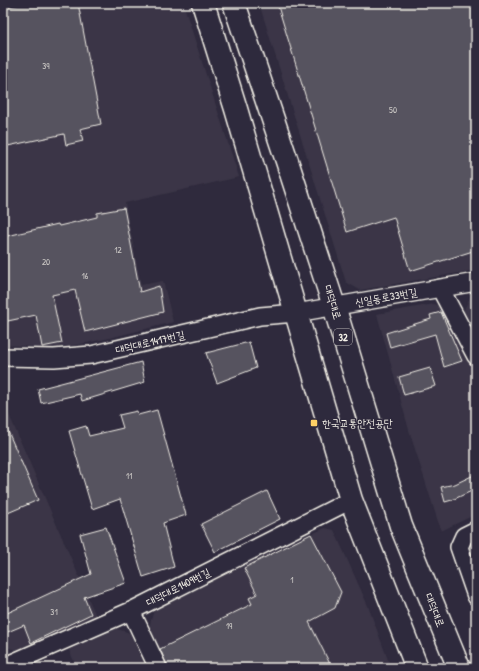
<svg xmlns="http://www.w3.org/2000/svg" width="479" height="671" font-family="'Patrick Hand','Poor Story',sans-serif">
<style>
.built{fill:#3b3647}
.building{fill:#56525f;stroke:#f4f1e8}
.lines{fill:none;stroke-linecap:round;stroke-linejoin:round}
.minor-casing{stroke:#f4f1e8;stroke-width:20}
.major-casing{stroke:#f4f1e8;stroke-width:25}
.minor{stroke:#2f2a3d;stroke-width:17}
.major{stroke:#2f2a3d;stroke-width:22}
.poi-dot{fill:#ffd166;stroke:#2f2a3d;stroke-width:1.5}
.labels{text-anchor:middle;stroke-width:3;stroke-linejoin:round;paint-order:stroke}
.number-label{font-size:9px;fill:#ccc9c6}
.shield{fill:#2f2a3d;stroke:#b9b5b5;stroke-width:1}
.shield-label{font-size:10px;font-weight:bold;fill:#f4f1e8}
.street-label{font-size:11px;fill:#f4f1e8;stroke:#2f2a3d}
.poi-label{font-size:11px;fill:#f4f1e8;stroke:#2f2a3d;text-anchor:start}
</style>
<rect width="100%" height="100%" fill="#2f2a3d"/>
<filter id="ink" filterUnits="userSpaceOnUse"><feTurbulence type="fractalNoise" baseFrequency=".025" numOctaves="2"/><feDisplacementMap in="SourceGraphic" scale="8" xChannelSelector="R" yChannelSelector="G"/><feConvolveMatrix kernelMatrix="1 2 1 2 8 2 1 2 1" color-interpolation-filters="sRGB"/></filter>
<g filter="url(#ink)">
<path class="built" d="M 3,3 L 183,3 L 239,177 L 125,203 L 141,285 L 163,281 L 173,322 L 105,339 L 76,345 L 52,348 L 3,345 Z
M 259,3 L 476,3 L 476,270 L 360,290 L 346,282 Z
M 476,294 L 476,336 L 463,312 L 471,295 Z
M 434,304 L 442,307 L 476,374 L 476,514 L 441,531 L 409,430 L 377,314 Z
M 3,401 L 96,616 L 16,650 L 3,646 Z
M 325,528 L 334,530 L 368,606 L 391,668 L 166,668 L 148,631 L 154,610 L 229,572 Z
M 114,628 L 130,633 L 147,668 L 77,668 L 69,650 Z"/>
<path class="building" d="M 25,3 L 78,3 L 101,124 L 80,129 L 83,141 L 66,145 L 64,134 L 3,147 L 3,8 Z
M 277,3 L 476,3 L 476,250 L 410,271 L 394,217 L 347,232 Z
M 124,208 L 140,292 L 159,286 L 163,312 L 85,332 L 75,290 L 52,295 L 62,343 L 42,347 L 36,315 L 3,322 L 3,237 L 58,224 L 59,226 L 97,217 L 97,213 Z
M 441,312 L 462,361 L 444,367 L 435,334 L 390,347 L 386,333 L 431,319 L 430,315 Z
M 249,342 L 256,368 L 217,383 L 206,353 Z
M 141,362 L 145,382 L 82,401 L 80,394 L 41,403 L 38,389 Z
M 430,368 L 436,386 L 404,395 L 399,377 Z
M 157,410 L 186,515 L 163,523 L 174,567 L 143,577 L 120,499 L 92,509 L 69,431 L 86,426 L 89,436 L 123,428 L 119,415 L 137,411 L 138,415 Z
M 3,420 L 38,500 L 3,515 Z
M 476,474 L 476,489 L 452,500 L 445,502 L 441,487 L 455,484 Z
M 267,491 L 280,519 L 215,552 L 201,524 Z
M 106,527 L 126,583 L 84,597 L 91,614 L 31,643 L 24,625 L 3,634 L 3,615 L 91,574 L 80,534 Z
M 311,534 L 341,592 L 335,608 L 309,622 L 332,668 L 168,668 L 160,649 L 252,604 L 249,598 L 257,594 L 244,568 Z"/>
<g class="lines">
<g class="minor-casing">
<path id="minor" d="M 440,288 L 476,356
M 3,357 L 54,358 L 91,355 L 260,316 L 296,313 L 476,282
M 476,530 L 464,536 L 459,547 L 476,596
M 131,611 L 158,668
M 3,667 L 131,611 L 351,500"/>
</g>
<g class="major-casing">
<path id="major" d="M 203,3 L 236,109 L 351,500 L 417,668
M 234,3 L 287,161 L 334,306 L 401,526 L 459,668"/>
</g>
<use href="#minor" class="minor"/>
<use href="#major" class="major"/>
</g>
</g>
<rect class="poi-dot" x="310" y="419" width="8" height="8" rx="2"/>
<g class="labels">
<g class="number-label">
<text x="46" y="69">39</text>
<text x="393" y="113">50</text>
<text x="118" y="253">12</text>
<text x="46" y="265">20</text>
<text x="85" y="279">16</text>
<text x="129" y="479">11</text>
<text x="292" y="583">1</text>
<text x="54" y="615">31</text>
<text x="229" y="629">19</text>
</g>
<rect class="shield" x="334" y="329" width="18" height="16" rx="3"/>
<g class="shield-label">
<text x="343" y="341">32</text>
</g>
<g class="street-label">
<text transform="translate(386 297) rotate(-10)" y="4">신일동로33번길</text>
<text transform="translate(333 302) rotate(73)" y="4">대덕대로</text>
<text transform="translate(150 342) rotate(-13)" y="4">대덕대로1417번길</text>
<text transform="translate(178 587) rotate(-27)" y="4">대덕대로1409번길</text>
<text transform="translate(435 610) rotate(68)" y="4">대덕대로</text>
</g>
<g class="poi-label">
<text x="322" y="427">한국교통안전공단</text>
</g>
</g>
<rect width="479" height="671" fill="none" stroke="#2f2a3d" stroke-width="16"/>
<rect x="8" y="8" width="463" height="655" fill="none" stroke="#f4f1e8" stroke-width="1.5" filter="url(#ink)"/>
</svg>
